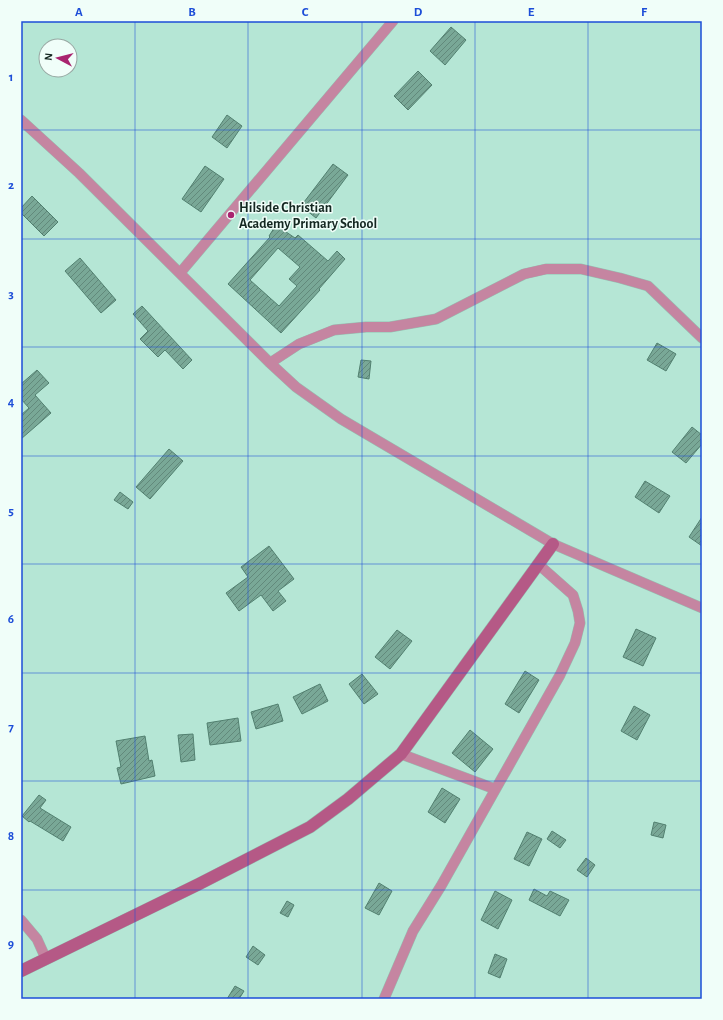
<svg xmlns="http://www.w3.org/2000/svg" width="723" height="1020" font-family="'Alegreya Sans',sans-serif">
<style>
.building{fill:url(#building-hatch);stroke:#528070;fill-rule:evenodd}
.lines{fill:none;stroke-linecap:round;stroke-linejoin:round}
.street-casing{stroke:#95c0b1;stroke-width:11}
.secondary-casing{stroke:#95c0b1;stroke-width:13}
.street{stroke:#c585a1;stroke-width:10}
.secondary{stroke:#b55986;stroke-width:12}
.grid{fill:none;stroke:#1d4ed8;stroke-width:1;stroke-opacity:0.55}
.poi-dot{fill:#a9256f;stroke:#f0fef9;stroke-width:1.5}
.labels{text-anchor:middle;stroke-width:3;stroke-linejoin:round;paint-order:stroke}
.poi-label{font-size:14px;font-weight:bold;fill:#142721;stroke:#f0fef9;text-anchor:start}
.neatline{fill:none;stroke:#1d4ed8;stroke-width:1.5}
.grid-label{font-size:13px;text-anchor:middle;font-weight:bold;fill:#1d4ed8}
</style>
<defs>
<pattern id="building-hatch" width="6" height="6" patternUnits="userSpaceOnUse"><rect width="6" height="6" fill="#79a897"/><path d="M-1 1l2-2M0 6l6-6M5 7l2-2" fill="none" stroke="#62897b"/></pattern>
</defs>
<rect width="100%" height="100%" fill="#b5e6d5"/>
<path class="building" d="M 451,27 L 466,40 L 445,65 L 430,51 Z
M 418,71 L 432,85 L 408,110 L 394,96 Z
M 227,115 L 242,126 L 227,148 L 212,137 Z
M 333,164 L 348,175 L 316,218 L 301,206 Z
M 205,166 L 224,179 L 201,212 L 182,199 Z
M 32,196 L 58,222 L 44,236 L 21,213 L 21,208 Z
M 276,225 L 295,238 L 298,235 L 328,261 L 337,251 L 345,259 L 319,289 L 320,290 L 281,333 L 228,284 L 270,237 L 269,236 ZM 278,248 L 300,267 L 289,279 L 297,286 L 279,306 L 250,280 Z
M 80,258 L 116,300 L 101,313 L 65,271 Z
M 142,306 L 192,360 L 183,369 L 165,350 L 158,357 L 140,339 L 148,331 L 133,314 Z
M 657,343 L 676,354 L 666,371 L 647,360 Z
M 361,360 L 371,361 L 369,379 L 358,377 Z
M 37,370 L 49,383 L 35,395 L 51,413 L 21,439 L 21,415 L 29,408 L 21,399 L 21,384 Z
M 692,427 L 702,435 L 702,444 L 686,463 L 672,452 Z
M 169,449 L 183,461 L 150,499 L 136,487 Z
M 645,481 L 670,496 L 659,513 L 635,497 Z
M 120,492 L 133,502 L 128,509 L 114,500 Z
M 702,517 L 702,546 L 689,537 Z
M 269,546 L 294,579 L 278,591 L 286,601 L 273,611 L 261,595 L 239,611 L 226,593 L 248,577 L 241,567 Z
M 636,629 L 656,638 L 643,666 L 623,657 Z
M 397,630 L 412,641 L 390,669 L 375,657 Z
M 525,671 L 539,680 L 519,713 L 505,704 Z
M 362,674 L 378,694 L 364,704 L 349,684 Z
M 320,684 L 328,701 L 302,714 L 293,697 Z
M 278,704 L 283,721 L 256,729 L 251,712 Z
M 634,706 L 650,715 L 637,740 L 621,731 Z
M 238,718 L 241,741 L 210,745 L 207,723 Z
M 470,730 L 493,749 L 475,772 L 452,753 Z
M 193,734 L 195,760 L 181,762 L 178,735 Z
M 145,736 L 149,761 L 152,760 L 155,776 L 121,784 L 117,768 L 121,767 L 116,741 Z
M 442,788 L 460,799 L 445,823 L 428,812 Z
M 39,795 L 46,800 L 40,808 L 71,827 L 63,841 L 30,821 L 29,822 L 22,816 Z
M 654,822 L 666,825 L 663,838 L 651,835 Z
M 552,831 L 566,840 L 560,848 L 547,839 Z
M 527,832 L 542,839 L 529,866 L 514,859 Z
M 586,858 L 595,865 L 587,877 L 577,870 Z
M 379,883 L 392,891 L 379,915 L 365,908 Z
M 534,889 L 547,896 L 550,891 L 569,900 L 560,916 L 529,900 Z
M 495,891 L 512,900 L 498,929 L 481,920 Z
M 287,901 L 294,905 L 288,917 L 280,913 Z
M 253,946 L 265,955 L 258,965 L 246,957 Z
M 495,954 L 507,959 L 500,978 L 488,973 Z
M 235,986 L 244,991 L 239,999 L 227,999 Z"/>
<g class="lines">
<g class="street-casing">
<path id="street" d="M 21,120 L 79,173 L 270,363 L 296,387 L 341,419 L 553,544 L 702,608
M 180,273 L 393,21
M 270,363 L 299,344 L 334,330 L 366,327 L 390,327 L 436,319 L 524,274 L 546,269 L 581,269 L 620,278 L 648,286 L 702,338
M 401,754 L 495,789
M 21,920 L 37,939 L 46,959
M 384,999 L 413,931 L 441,886 L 560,675 L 575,643 L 580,623 L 578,611 L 573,595 L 538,564"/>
</g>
<g class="secondary-casing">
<path id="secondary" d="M 21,971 L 199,884 L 310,827 L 348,799 L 401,754 L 553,544"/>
</g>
<use href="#street" class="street"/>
<use href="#secondary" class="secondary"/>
</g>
<path class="grid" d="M 135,21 L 135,999M 248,21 L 248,999M 362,21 L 362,999M 475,21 L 475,999M 588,21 L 588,999M 21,130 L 702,130M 21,239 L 702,239M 21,347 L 702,347M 21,456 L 702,456M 21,564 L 702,564M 21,673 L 702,673M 21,781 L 702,781M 21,890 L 702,890"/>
<circle class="poi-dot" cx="231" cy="215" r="4"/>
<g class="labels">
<g class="poi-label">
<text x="239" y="212">Hilside Christian<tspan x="239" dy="16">Academy Primary School</tspan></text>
</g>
</g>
<rect width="723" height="1020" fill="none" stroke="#f0fef9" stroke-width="44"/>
<g transform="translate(58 58) rotate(277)"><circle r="19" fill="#f0fef9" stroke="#98a8a3"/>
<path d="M0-3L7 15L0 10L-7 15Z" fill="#a9256f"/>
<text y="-6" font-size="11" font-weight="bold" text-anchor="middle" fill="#142721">N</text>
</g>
<rect x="22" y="22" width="679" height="976" class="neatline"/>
<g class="grid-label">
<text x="79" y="16">A</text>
<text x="192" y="16">B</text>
<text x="305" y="16">C</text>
<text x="418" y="16">D</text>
<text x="531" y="16">E</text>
<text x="644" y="16">F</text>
<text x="11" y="81">1</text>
<text x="11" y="189">2</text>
<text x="11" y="298">3</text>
<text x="11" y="406">4</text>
<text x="11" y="515">5</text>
<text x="11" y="623">6</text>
<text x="11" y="731">7</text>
<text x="11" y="840">8</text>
<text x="11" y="948">9</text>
</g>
</svg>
